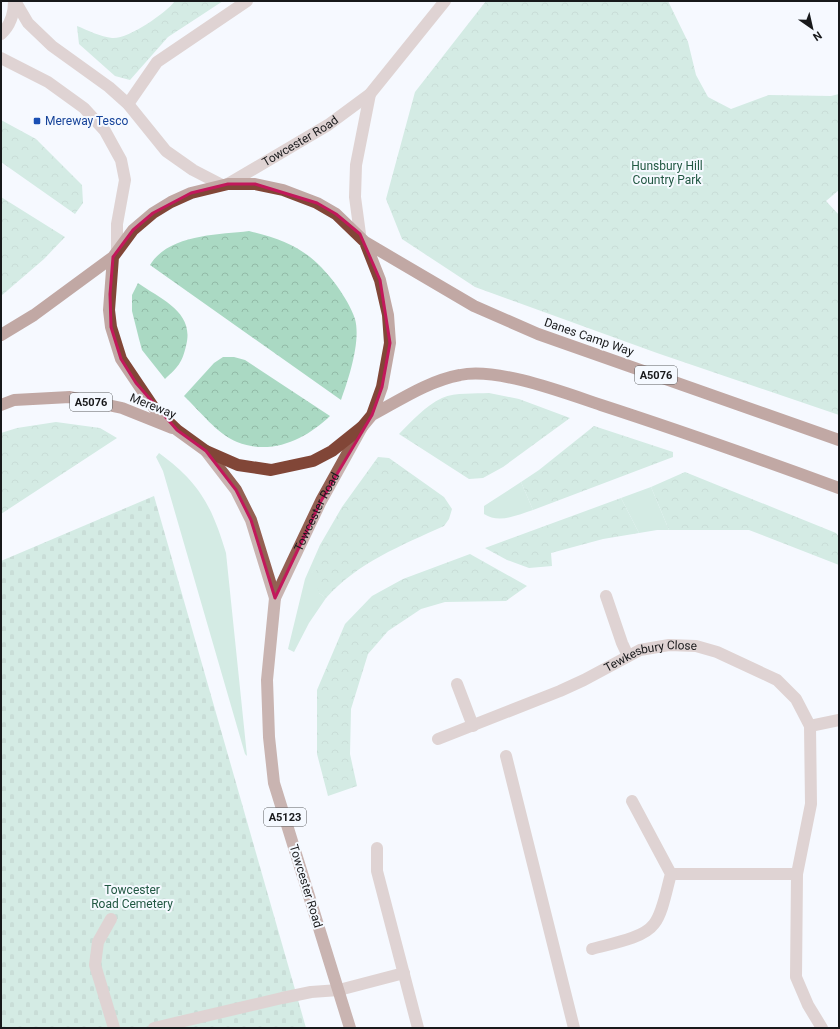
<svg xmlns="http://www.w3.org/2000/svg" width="840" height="1029" font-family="Roboto,sans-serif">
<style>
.green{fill:#aad9c3}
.forest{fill:url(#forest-crowns)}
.cemetery{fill:url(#cemetery-stones)}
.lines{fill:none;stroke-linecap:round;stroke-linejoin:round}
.minor{stroke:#c4a59d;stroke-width:12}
.major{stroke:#936052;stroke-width:12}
.highway{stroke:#814637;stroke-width:12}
.marked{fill:none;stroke:#c2185b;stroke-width:3;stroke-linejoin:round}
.transit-dot{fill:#1a4fb4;stroke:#f5f9ff;stroke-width:1.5}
.labels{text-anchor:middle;stroke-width:4;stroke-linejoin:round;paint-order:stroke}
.shield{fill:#f5f9ff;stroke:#5a5c5f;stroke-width:1}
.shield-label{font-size:11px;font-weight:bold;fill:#18191b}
.transit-label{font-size:12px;fill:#164399;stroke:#f5f9ff;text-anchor:start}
.street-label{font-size:12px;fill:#18191b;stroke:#f5f9ff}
.park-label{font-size:12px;fill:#225843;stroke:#f5f9ff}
</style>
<defs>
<pattern id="forest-crowns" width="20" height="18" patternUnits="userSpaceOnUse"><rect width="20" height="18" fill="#aad9c3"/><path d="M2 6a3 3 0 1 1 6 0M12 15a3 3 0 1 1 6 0" fill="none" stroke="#92baa7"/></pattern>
<pattern id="cemetery-stones" width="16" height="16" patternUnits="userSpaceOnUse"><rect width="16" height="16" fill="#aad9c3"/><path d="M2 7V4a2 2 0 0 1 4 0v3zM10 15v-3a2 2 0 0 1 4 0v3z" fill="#92baa7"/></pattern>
</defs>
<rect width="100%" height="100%" fill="#f5f9ff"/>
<path class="green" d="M 159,453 C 199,482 212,506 226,553 L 247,756 L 245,754 L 163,471 L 156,457 Z
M 521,482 L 533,510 C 517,515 499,524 484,514 L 484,506 Z
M 651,487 L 669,530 L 657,530 L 639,533 L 621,498 Z
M 320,545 L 319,593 L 326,598 L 309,623 L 294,652 L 288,649 L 305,579 Z"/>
<path class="forest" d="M 175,1 L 223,1 L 168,37 L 130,80 L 115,76 L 79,44 L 77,26 C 87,30 101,37 112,38 C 127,40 166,13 175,1 Z
M 486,1 L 668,1 L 688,42 L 696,75 L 708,97 L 731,109 L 769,95 L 831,96 L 839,94 L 839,190 L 826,201 L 839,215 L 839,415 L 657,353 L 475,287 L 402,239 L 386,199 L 415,92 Z
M 1,120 L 36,139 L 82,185 L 83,203 L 75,214 L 1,162 Z
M 1,197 L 65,237 L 44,259 L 1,296 Z
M 249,231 C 290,241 311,251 337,286 C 344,296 351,307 355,319 C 361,341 349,378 341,400 L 150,265 C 169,234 217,235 249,231 Z
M 138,283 C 162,300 195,312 186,346 C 182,363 178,367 165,379 L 142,350 L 139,339 L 132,311 L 132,295 Z
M 223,357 L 234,357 L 245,360 L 330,416 C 306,439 272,456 237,442 C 217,434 200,411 184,396 L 214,363 Z
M 489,393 L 519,399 L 570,418 L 503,467 L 483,478 L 469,479 L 399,434 C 412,421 425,406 442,398 C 456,392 475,394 489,393 Z
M 56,422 L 100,428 L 117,438 L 1,514 L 1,433 L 17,428 Z
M 594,426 L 673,452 L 673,457 L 533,510 L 521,482 L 539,470 Z
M 378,457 L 389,458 L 444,497 L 452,509 L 449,519 L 444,526 C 402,545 357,563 326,598 L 319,593 L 315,577 L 320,545 L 342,507 Z
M 685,472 L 836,533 L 839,537 L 839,565 L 749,530 L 669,530 L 651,487 Z
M 621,498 L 639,533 L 603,539 L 551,553 L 552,566 L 529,568 L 507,560 L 485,548 Z
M 470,554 L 527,586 L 506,601 L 445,602 L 421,609 L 388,631 L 368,654 L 351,709 L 350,754 L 357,786 L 328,796 L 317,754 L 317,690 L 345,624 L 372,596 L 403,579 Z"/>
<path class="cemetery" d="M 154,496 L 306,1028 L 1,1028 L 1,561 Z"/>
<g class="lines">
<g class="minor">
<path d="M 15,1 L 28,23 L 52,46 L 109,87 L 128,104 L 166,151 L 193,170 L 222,185"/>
<path d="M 1,34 C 11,25 14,14 14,1"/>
<path d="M 1,58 L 48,82 L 84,108 L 105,131 L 121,160 L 125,180 L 117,224 L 117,250"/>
<path d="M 128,104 L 157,62 L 247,1"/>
<path id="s1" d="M 228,184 L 328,125 L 370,94 L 445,1"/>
<path d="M 360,234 L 355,197 L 356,165 L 370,94"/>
<path d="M 606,596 L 622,643 L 628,656"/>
<path d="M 457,684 L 473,726"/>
<path d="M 810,726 L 839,720"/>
<path id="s2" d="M 438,739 L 560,691 L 584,680 L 640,650 L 669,645 L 696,646 L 717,652 L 777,680 L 796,699 L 810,726 L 811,804 L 797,874 L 796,977 L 808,1005 L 822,1028"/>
<path d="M 506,756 L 574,1028"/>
<path d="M 377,848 L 377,871 L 418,1028"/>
<path d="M 671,874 L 797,874"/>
<path d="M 111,919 L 98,942 L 95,965 L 114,1028"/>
<path d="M 592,949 C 609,944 643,939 654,924 C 663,913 667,887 671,874 L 632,801"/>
<path d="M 154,1028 L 282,998 L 311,992 L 339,990 L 404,973"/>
</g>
<g class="major">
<path d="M 206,451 L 236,490 L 251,520 L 275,598"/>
<path id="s3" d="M 350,1028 L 274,783 L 269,737 L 267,680 L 275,598 L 321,501 L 362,427"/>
</g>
<path class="highway" d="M 228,184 L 255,184 L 283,190 L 317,203 L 336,214 L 365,242 L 380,280 L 388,315 L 390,343 L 382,387 L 372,415 L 362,427 L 332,451 L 313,461 L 271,470 L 238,465 L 206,451 L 177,430 L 154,408 L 121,359 L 111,327 L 109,310 L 113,257 L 133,230 L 153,213 L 171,202 L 191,193 Z
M 365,242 L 474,306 L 538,334 L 839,440
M 1,335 L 34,315 L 113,257
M 1,405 L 14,400 L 70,397 L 122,408 L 172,428
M 372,415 C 400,400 428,381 460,375 C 497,367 565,393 601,405 C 681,431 760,459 839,488"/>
</g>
<path d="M0 0H840V1029H0ZM 228,184 L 255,184 L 317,203 L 336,214 L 360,234 L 380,280 L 390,343 L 382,387 L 372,415 L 321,501 L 275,598 L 251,520 L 236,490 L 206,451 L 177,430 L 136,383 L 121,359 L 111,327 L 110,294 L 113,257 L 133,230 L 153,213 L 191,193 Z" fill="#f5f9ff" fill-opacity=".55" fill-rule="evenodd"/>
<path class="marked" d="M 228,184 L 255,184 L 317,203 L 336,214 L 360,234 L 380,280 L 390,343 L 382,387 L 372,415 L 321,501 L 275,598 L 251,520 L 236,490 L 206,451 L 177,430 L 136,383 L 121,359 L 111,327 L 110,294 L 113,257 L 133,230 L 153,213 L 191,193 Z"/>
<rect class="transit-dot" x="33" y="117" width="8" height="8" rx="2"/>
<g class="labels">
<g class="shield">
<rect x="635" y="366" width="42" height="18" rx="3"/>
<rect x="70" y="393" width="42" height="18" rx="3"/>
<rect x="264" y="808" width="42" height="18" rx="3"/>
</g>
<g class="shield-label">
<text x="656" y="379">A5076</text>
<text x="91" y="406">A5076</text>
<text x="285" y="821">A5123</text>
</g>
<g class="transit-label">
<text x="45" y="125">Mereway Tesco</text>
</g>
<g class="street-label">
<text dy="4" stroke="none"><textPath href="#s1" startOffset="84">Towcester Road</textPath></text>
<text transform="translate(589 337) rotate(19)" y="4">Danes Camp Way</text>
<text transform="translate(153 406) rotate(22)" y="4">Mereway</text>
<text dy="4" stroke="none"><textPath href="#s3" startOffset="538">Towcester Road</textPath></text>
<text dy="4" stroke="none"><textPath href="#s2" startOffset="230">Tewkesbury Close</textPath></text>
<text transform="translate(306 886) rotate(73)" y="4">Towcester Road</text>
</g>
<g class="park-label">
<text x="667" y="170">Hunsbury Hill<tspan x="667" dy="14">Country Park</tspan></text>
<text x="132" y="894">Towcester<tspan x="132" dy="14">Road Cemetery</tspan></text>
</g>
</g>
<rect width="840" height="1029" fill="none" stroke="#18191b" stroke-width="4"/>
<g transform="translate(812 28) rotate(146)" stroke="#f5f9ff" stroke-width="3" paint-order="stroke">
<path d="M0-3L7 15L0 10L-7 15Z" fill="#18191b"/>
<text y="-6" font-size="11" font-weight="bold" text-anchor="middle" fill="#18191b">N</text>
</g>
</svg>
